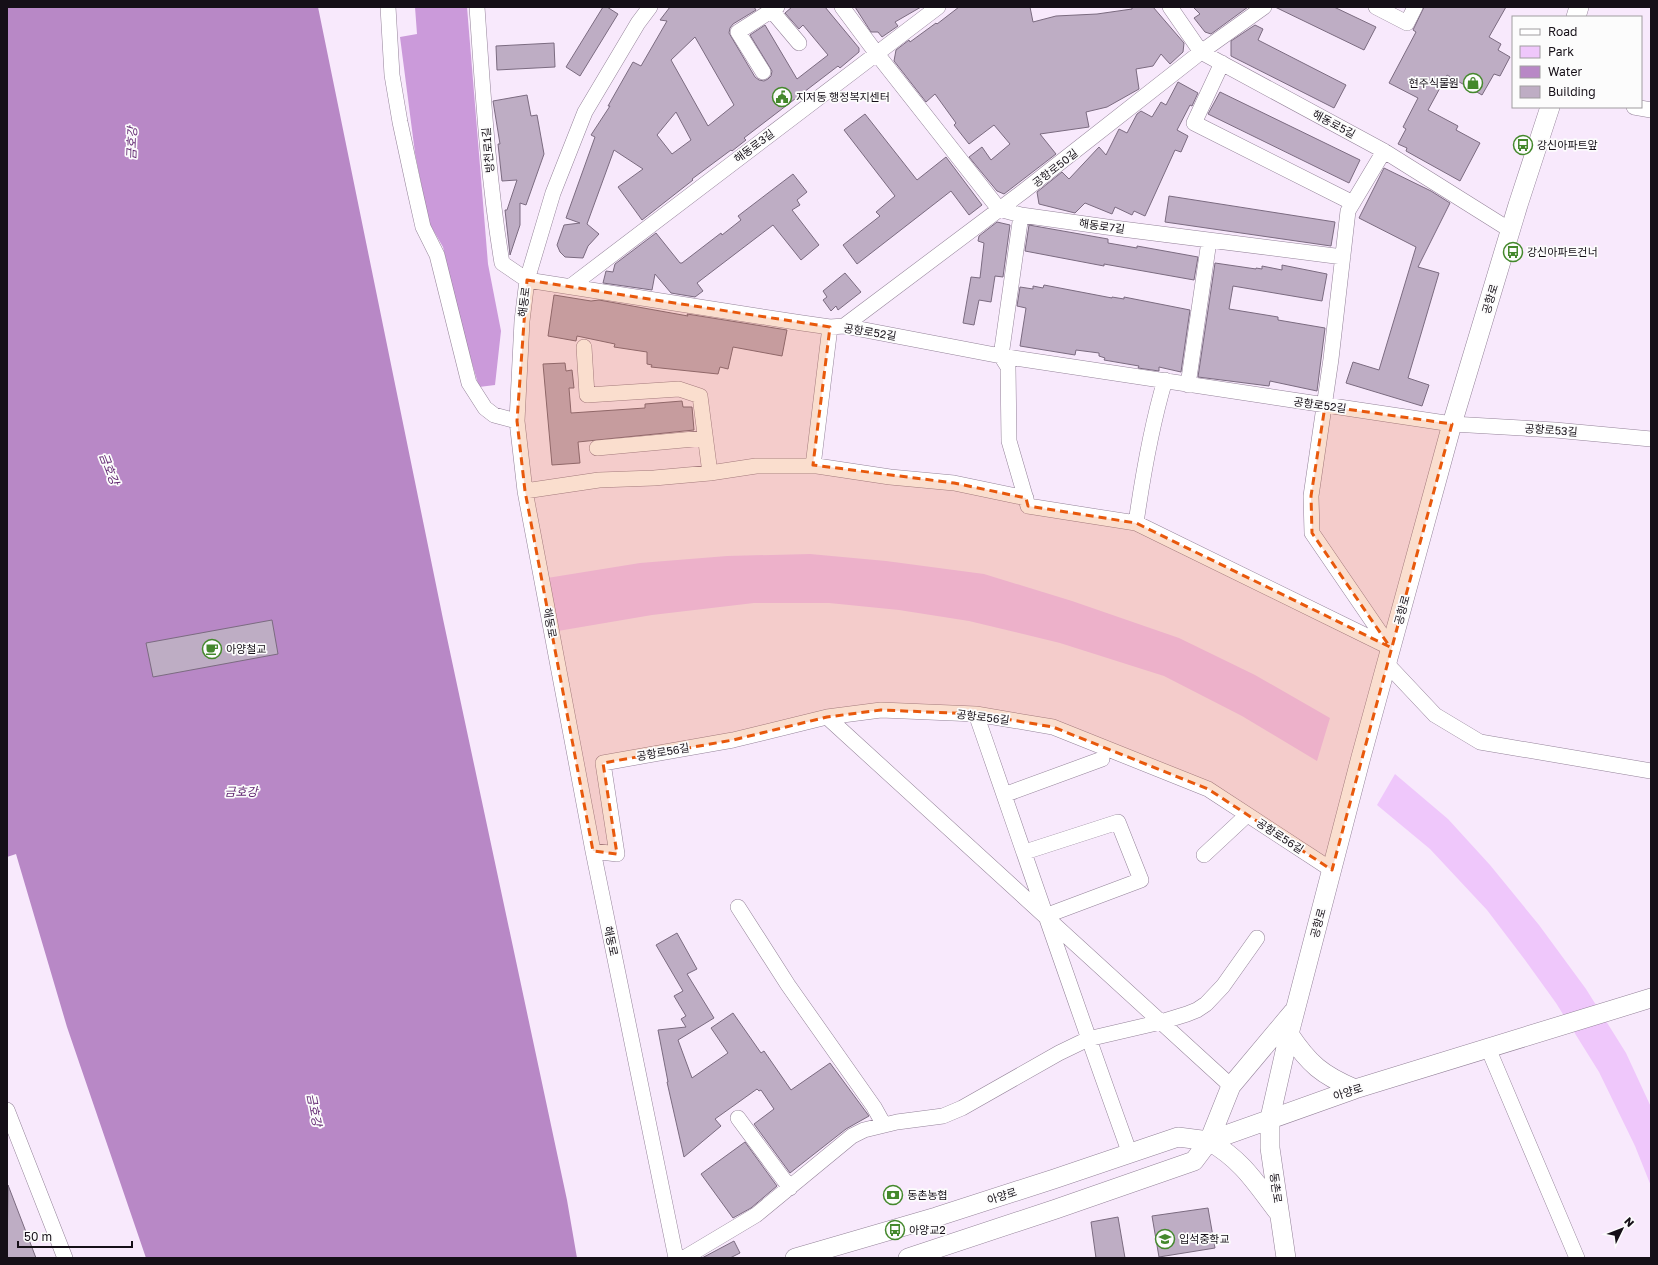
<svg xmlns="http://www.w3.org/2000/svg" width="1658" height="1265" font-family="'Golos Text','Noto Sans KR',sans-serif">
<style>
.green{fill:#efc7fb}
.forest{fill:#cb9ada}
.water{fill:#b888c6}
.building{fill:#beadc4;stroke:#7b6b80;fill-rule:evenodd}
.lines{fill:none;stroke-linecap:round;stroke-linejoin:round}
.minor-casing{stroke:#948399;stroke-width:16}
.major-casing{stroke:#948399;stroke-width:20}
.minor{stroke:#fff;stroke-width:15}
.major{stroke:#fff;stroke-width:19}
.marked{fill:#e8590c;fill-opacity:0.2;stroke:#e8590c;stroke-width:3;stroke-dasharray:8 5;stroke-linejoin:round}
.labels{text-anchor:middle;stroke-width:3.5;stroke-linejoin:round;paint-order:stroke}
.poi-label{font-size:11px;fill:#150f17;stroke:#fcfcfc;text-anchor:start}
.street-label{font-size:11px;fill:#150f17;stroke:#fcfcfc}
.water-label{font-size:12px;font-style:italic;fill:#602570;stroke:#fcfcfc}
</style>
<rect width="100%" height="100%" fill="#f8e9fc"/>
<path class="green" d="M 810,554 L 886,561 L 984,574 L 1072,601 L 1179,638 L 1255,675 L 1330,718 L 1317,761 L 1242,716 L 1164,676 L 1060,643 L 969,621 L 899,610 L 829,603 L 754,603 L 652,615 L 552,632 L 541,579 L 640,563 L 727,556 Z
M 1395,774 L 1448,819 L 1490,865 L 1539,925 L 1586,989 L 1626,1053 L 1651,1107 L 1651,1186 L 1635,1146 L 1599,1072 L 1556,1003 L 1525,960 L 1487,910 L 1430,849 L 1377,805 Z"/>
<path class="forest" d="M 415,7 L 467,7 L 488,264 L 501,331 L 495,385 L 479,387 L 460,322 L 443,247 L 429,223 L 415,153 L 400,37 L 417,34 Z"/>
<path class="water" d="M 7,7 L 318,7 L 443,619 L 567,1200 L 577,1258 L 146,1258 L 67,1027 L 16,854 L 7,857 Z"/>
<path class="building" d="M 603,7 L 607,7 L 618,14 L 580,76 L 566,67 Z
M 670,7 L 754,7 L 756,10 L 733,24 L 730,28 L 729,33 L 755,77 L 759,80 L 764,81 L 768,79 L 771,76 L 772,71 L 750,35 L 765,25 L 797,79 L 828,55 L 803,25 L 799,29 L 785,13 L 792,7 L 825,7 L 859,48 L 859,52 L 840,68 L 838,66 L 744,138 L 746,140 L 732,151 L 731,150 L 692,179 L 693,180 L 642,220 L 618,187 L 643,169 L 614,150 L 587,224 L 599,234 L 588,246 L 583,258 L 565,257 L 560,252 L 557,245 L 564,225 L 580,223 L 566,218 L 595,137 L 591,135 L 610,106 L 608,106 L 633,62 L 641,66 L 667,21 L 660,20 ZM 695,37 L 734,105 L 708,126 L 671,60 ZM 676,112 L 691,140 L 672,154 L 657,135 Z
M 855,7 L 921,7 L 895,22 L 898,26 L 882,37 L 878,32 L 871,32 Z
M 959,7 L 1030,7 L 1033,22 L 1056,16 L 1097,14 L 1132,9 L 1132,7 L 1153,7 L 1184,43 L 1183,52 L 1170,64 L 1161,54 L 1153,66 L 1136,69 L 1139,89 L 1107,107 L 1086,112 L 1089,127 L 1040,134 L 1056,154 L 1004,194 L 997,191 L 969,157 L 982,147 L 991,160 L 1010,144 L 994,125 L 969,144 L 954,125 L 956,123 L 935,94 L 926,102 L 894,61 L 896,50 L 909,40 L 910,42 L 936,23 L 937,24 Z
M 1193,7 L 1248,7 L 1211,34 L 1205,32 L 1194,18 L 1200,14 Z
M 1275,7 L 1334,7 L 1376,27 L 1364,50 Z
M 1424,7 L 1506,7 L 1489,37 L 1501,44 L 1498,50 L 1510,57 L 1500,76 L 1494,74 L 1482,95 L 1447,75 L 1428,110 L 1458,126 L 1456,130 L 1480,143 L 1460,181 L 1406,151 L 1407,148 L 1398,144 L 1406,129 L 1403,127 L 1418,98 L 1389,83 L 1416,32 L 1413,30 Z
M 1255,25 L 1263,29 L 1258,40 L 1346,85 L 1334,108 L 1231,56 L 1231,41 Z
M 554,43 L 555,67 L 497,70 L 496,46 Z
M 1178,82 L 1198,93 L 1192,106 L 1190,105 L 1177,130 L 1188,136 L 1181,152 L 1175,150 L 1145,216 L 1134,211 L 1132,215 L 1115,207 L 1112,214 L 1085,203 L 1075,213 L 1039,204 L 1037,192 L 1062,172 L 1069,179 L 1099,147 L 1106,155 L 1119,129 L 1127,133 L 1137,114 L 1141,111 L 1152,117 L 1161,102 L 1166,105 Z
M 1220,92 L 1360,160 L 1349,183 L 1208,114 Z
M 527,95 L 531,116 L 537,115 L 544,154 L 526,205 L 520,203 L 520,225 L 510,255 L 505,210 L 507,210 L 517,180 L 502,181 L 498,144 L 500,144 L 493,101 Z
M 865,114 L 917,180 L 946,157 L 982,205 L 969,215 L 951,191 L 857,264 L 843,245 L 880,216 L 876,212 L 895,196 L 844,130 Z
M 1384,168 L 1431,191 L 1450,203 L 1418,267 L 1439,273 L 1408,378 L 1429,385 L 1422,406 L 1346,383 L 1353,362 L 1379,370 L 1416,247 L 1359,218 Z
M 793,174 L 807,192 L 797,200 L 800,205 L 792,210 L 819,245 L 801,260 L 773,225 L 697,283 L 703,291 L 695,297 L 671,293 L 655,274 L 652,290 L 603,283 L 606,271 L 613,272 L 615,264 L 656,233 L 680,263 L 682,263 L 721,233 L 722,235 L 741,220 L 738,216 Z
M 1169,196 L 1335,222 L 1331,246 L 1165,222 Z
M 997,222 L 1010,225 L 1003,277 L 995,276 L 991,302 L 979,300 L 974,325 L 963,323 L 971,277 L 980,278 L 984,243 L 978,241 L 979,236 Z
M 1029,225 L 1108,239 L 1108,243 L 1137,248 L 1137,246 L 1198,257 L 1194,280 L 1104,264 L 1104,266 L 1025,251 Z
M 1215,263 L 1256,269 L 1256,268 L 1262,269 L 1262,266 L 1282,270 L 1282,265 L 1327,274 L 1322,301 L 1233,286 L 1229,309 L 1278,317 L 1278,320 L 1325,328 L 1317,391 L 1270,381 L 1269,386 L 1198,377 Z
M 845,273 L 861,292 L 838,310 L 836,306 L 831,311 L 823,300 L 827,297 L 823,291 Z
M 1044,285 L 1112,298 L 1112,297 L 1124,299 L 1124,297 L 1190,310 L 1181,372 L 1159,367 L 1159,371 L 1138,368 L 1139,366 L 1104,360 L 1105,358 L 1099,356 L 1099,353 L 1076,350 L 1075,355 L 1020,346 L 1026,308 L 1017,306 L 1020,287 L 1033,289 L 1033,286 L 1043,288 Z
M 554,295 L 591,301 L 599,300 L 688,316 L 687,314 L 787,330 L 782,356 L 733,347 L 728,369 L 720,367 L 718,374 L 651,367 L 652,365 L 647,364 L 647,352 L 614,347 L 615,344 L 577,336 L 576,341 L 548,336 Z
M 565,363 L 566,371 L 572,370 L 574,388 L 569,388 L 571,413 L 645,408 L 645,404 L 682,401 L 683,407 L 692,407 L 694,430 L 578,442 L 580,463 L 552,465 L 543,364 Z
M 272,620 L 278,654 L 153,677 L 146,643 Z
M 677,933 L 697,969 L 687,974 L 714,1018 L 678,1040 L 692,1078 L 728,1053 L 711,1028 L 733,1013 L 761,1053 L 764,1051 L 791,1090 L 830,1063 L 869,1116 L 846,1129 L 790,1173 L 754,1124 L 774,1109 L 761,1090 L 759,1091 L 757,1089 L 715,1119 L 721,1126 L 684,1157 L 667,1082 L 668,1082 L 658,1030 L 686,1027 L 681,1019 L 686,1016 L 674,996 L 683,991 L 656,945 Z
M 745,1142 L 777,1186 L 751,1208 L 733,1218 L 701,1174 Z
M 8,1185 L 36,1258 L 7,1258 Z
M 1208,1208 L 1215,1248 L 1159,1257 L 1152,1216 Z
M 1118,1217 L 1125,1258 L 1096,1258 L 1091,1222 Z
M 734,1241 L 740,1253 L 730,1258 L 702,1258 Z"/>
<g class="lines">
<g class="minor-casing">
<path id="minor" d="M 388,7 L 392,75 L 400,122 L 414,187 L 423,227 L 437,255 L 469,383 L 485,408 L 494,415 L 517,421
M 477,7 C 483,93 488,179 502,263 L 527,280 L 802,323 L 830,327 L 844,326 L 1001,356 L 1452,424 L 1555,430 L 1651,439
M 650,7 L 638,23 L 585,112 L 553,193 L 527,280 L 522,321 L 517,421 L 525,491 L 593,851 L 676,1258
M 842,7 L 877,54 L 999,209 L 1021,215 L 1114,228 L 1343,257
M 1170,7 L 1201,52 L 1384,151 L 1510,230
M 1376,7 L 1407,23 L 1415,7
M 772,11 L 799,43
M 1222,63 L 1194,123 L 1353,203
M 763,72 L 738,32 L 777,7
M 1634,107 L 1651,110
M 1384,151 L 1348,211 L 1331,359 L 1311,496 L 1312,533 L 1390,647
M 1021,215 L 1001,356 L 1008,367 L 1009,441 L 1028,506
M 571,286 L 938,7
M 844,326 L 1025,190 L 1201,52 L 1264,7
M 584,347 L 587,395 L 679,389 L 700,396 L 710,473
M 1188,385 L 1209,241
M 597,448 L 705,438
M 813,466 L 830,327
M 525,491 L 599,480 L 654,478 L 710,473 L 756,466 L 817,466 L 890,477 L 954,483 L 1026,498
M 1028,506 L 1136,523 L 1389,647
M 1136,523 C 1143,474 1151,427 1165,380
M 1387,664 L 1435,715 L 1480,742 L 1651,771
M 976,714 C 1027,861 1077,1008 1130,1154
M 827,717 L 1231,1086
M 1004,795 L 1102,759
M 593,851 L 617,854 L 603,763 L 733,740 L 827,717 L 881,710 L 976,714 L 1053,727 L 1208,789 L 1332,870
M 1025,852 L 1118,822 L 1141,880 L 1045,916
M 1204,855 L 1247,815
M 738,907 L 788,985 L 874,1107 L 884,1125
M 1488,1048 L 1577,1258
M 7,1110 L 65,1258
M 738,1118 L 790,1188
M 684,1258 L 756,1215 L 852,1136 L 864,1130 L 897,1122 L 943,1116 L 962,1108 L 1059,1053 L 1088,1039 L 1161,1022 L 1187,1014 L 1197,1010 L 1206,1004 L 1223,986 L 1257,938"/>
</g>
<g class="major-casing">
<path id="major" d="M 1576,17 L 1579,7
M 1289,1034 C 1309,1064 1322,1075 1355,1089
M 1209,1141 C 1243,1161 1255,1182 1278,1212
M 795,1258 L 936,1217 L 1054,1179 L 1178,1137 L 1209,1141 L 1355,1089 L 1651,998
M 908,1258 L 1056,1209 L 1194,1161 L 1209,1141 L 1231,1086 L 1293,1012
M 1286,1258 L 1270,1148 L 1270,1118 L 1289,1034 L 1361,757 L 1452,424 L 1518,205 L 1550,107"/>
</g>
<use href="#minor" class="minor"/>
<use href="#major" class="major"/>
</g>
<path class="marked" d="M 527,280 L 830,327 L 813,465 L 954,483 L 1026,498 L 1028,506 L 1136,523 L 1390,647 L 1312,533 L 1311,496 L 1325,406 L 1452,424 L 1332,870 L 1208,789 L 1053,727 L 976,714 L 881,710 L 827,717 L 733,740 L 603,763 L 617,854 L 593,851 L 525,491 L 517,421 Z"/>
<defs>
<g id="shop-ring" transform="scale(1)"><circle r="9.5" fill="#fcfcfc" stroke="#44882c" stroke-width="1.5"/><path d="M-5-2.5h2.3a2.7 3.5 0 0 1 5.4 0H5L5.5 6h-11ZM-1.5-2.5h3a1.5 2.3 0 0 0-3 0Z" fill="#44882c"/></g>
<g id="civic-ring" transform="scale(1)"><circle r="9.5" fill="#fcfcfc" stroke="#44882c" stroke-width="1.5"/><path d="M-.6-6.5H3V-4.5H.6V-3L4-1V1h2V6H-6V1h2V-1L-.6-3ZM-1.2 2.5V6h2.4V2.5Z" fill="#44882c"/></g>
<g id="bus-ring" transform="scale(1)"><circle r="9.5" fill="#fcfcfc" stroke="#44882c" stroke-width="1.5"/><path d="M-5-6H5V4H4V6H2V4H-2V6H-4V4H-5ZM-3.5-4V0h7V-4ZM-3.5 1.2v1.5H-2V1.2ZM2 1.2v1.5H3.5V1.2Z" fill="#44882c"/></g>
<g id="cafe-ring" transform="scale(1)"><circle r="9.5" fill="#fcfcfc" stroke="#44882c" stroke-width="1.5"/><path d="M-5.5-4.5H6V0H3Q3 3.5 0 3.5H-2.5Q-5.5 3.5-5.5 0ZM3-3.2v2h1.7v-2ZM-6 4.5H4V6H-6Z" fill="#44882c"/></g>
<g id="bank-ring" transform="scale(1)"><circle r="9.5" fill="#fcfcfc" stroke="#44882c" stroke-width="1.5"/><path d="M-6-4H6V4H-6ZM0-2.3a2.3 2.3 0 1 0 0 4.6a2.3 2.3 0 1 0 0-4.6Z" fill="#44882c"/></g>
<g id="school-ring" transform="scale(1)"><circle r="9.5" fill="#fcfcfc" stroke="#44882c" stroke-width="1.5"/><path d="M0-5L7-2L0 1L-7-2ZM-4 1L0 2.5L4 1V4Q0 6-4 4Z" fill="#44882c"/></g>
</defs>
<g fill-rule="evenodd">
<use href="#shop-ring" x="1473" y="83"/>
<use href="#civic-ring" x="782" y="97"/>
<use href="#bus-ring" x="1523" y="145"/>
<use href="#bus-ring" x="1513" y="252"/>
<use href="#cafe-ring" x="212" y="649"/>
<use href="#bank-ring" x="893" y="1195"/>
<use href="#bus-ring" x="895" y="1230"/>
<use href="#school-ring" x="1165" y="1239"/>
</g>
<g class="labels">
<g class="poi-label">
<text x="1459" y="87" text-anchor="end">현주식물원</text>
<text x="796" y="101">지저동 행정복지센터</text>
<text x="1537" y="149">강신아파트앞</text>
<text x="1527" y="256">강신아파트건너</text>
<text x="226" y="653">아양철교</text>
<text x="907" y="1199">동촌농협</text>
<text x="909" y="1234">아양교2</text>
<text x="1179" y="1243">입석중학교</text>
</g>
<g class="street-label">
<text transform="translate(1334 124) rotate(28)" y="4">해동로5길</text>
<text transform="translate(754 146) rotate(-37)" y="4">해동로3길</text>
<text transform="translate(488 150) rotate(-95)" y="4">방천로1길</text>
<text transform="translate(1055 168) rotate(-38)" y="4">공항로50길</text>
<text transform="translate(1102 226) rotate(8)" y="4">해동로7길</text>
<text transform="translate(1490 299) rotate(-73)" y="4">공항로</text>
<text transform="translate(524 302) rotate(-83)" y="4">해동로</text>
<text transform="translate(870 332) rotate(9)" y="4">공항로52길</text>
<text transform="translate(1320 405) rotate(8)" y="4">공항로52길</text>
<text transform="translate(1551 430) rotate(4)" y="4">공항로53길</text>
<text transform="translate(1402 610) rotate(-75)" y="4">공항로</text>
<text transform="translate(550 623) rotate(79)" y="4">해동로</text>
<text transform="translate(983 717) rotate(7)" y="4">공항로56길</text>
<text transform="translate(663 752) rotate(-10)" y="4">공항로56길</text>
<text transform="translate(1280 836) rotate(33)" y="4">공항로56길</text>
<text transform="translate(1318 923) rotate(-75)" y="4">공항로</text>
<text transform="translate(611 941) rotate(78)" y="4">해동로</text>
<text transform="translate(1348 1092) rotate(-18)" y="4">아양로</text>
<text transform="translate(1276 1188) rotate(82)" y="4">동촌로</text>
<text transform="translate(1002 1196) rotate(-18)" y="4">아양로</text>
</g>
<g class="water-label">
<text transform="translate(132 143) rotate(-88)" y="4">금호강</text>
<text transform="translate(109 469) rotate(69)" y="4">금호강</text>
<text x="241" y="796">금호강</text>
<text transform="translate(314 1110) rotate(79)" y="4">금호강</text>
</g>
</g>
<rect width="1658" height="1265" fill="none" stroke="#150f17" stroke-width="16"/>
<rect x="1512" y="16" width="130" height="92" fill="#fcfcfc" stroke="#a09da0"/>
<rect x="1520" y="29" width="20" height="6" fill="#ffffff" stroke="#a09da0"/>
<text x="1548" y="36" font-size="12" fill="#150f17">Road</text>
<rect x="1520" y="46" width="20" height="12" fill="#efc7fb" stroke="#a09da0"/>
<text x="1548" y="56" font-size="12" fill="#150f17">Park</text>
<rect x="1520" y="66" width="20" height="12" fill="#b888c6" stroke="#a09da0"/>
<text x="1548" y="76" font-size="12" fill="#150f17">Water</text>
<rect x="1520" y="86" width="20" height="12" fill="#beadc4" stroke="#a09da0"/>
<text x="1548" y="96" font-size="12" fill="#150f17">Building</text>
<g transform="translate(1622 1229) rotate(47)" stroke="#fcfcfc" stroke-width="3" paint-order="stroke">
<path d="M0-3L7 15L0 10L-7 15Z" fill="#150f17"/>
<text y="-6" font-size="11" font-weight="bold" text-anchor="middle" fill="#150f17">N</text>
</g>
<path d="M18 1241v6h114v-6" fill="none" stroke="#150f17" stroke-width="2"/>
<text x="24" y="1241" font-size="12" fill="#150f17" stroke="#fcfcfc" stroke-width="3" paint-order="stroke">50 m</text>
</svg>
